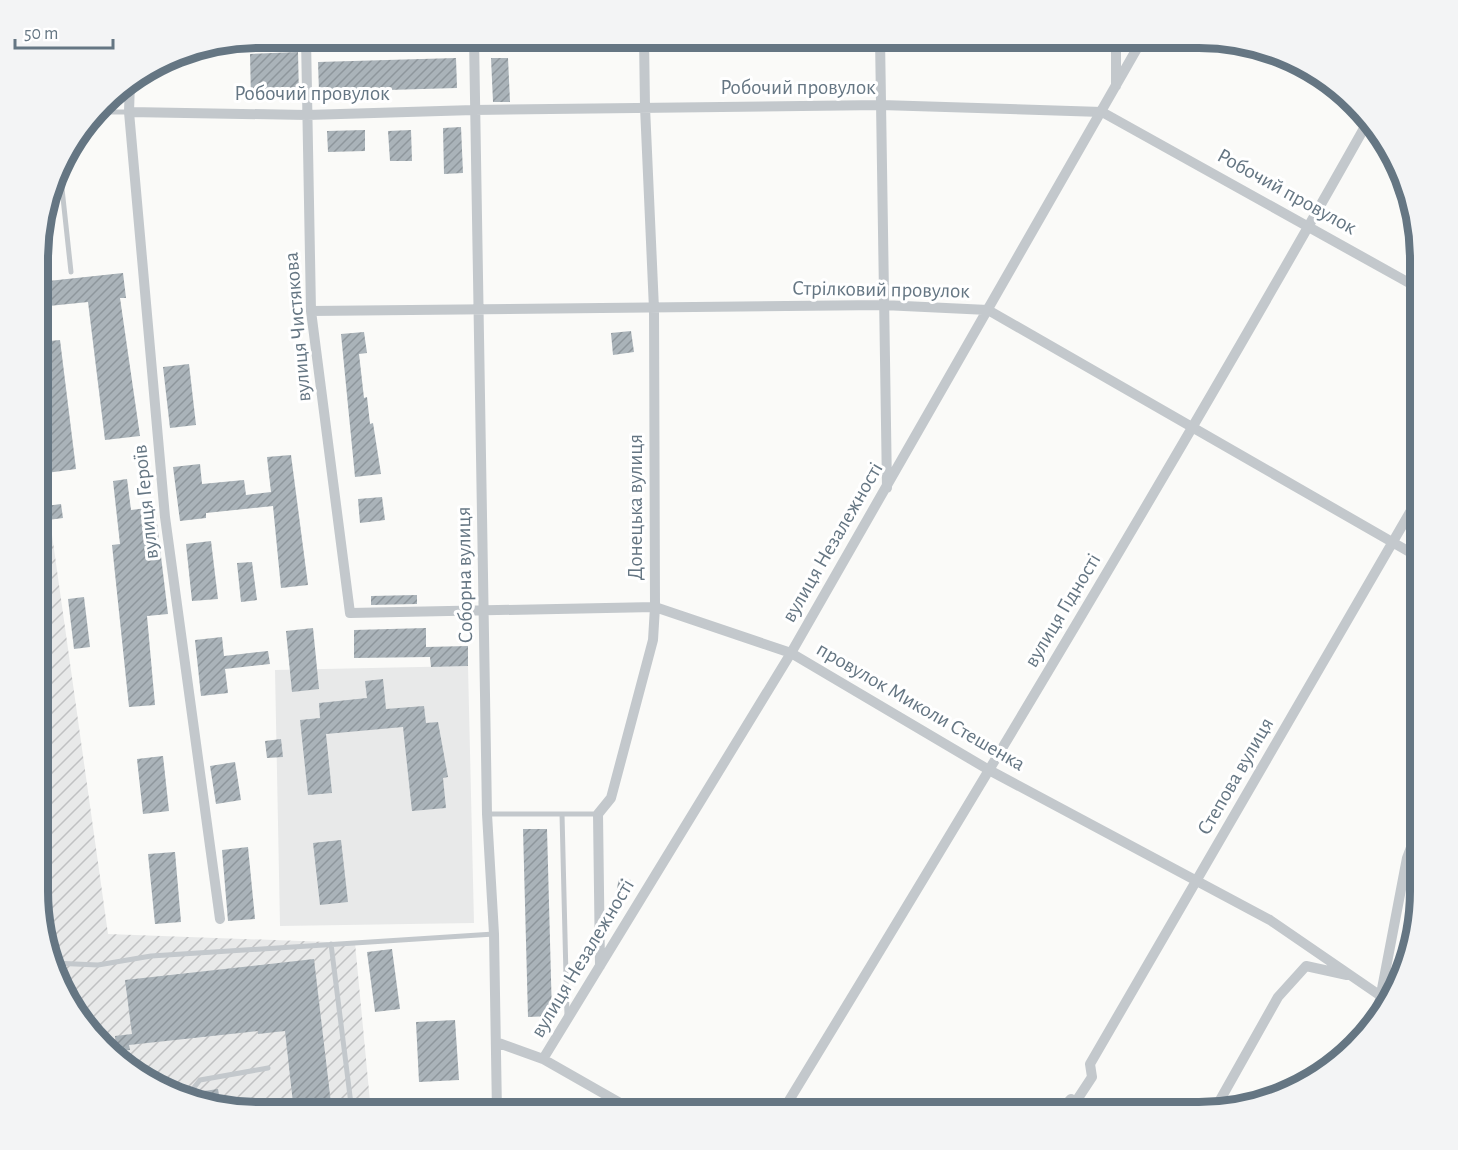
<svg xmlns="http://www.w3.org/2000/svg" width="1458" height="1150" font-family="'Alegreya Sans',sans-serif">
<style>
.built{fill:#e8e9e9}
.industrial{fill:url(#industrial-furrows)}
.building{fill:url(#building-hatch)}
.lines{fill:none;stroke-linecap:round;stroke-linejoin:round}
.service{stroke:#c3c8cc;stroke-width:5}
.minor{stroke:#c3c8cc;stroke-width:10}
.labels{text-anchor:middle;stroke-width:6;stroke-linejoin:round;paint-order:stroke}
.street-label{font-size:21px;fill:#657683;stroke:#fff}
.rim{fill:none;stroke:#657683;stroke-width:8}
</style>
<defs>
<pattern id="industrial-furrows" width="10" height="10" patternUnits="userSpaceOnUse" patternTransform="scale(1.5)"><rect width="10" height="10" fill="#e8e9e9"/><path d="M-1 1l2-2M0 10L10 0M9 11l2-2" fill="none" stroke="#c0c1c2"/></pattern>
<pattern id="building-hatch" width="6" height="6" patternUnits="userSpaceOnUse" patternTransform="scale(1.5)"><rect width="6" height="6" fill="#aab3b9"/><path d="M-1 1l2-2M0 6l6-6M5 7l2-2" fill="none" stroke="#8e969c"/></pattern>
</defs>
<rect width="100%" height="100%" fill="#fafaf8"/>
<path class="built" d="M 468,666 L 474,923 L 280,926 L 275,670 Z"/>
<path class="industrial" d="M 46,492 L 108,934 L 355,943 L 371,1112 L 245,1112 L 174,1096 L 113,1057 L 60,989 L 38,906 L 39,493 Z"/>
<path class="building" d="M 533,38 L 561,38 L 561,47 L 534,48 Z
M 298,52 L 299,97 L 251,99 L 250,54 Z
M 456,58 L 457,88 L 319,92 L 318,62 Z
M 491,58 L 508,58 L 510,102 L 493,102 Z
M 461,127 L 463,173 L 444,174 L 443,128 Z
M 365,130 L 365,151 L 328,152 L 327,131 Z
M 411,130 L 412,161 L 390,161 L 388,131 Z
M 123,273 L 126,298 L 120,298 L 140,436 L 105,440 L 88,302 L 39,307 L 39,282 Z
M 631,331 L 634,352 L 613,355 L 611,333 Z
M 364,332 L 367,353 L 359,354 L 364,398 L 367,397 L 370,424 L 373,423 L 381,474 L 355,477 L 341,334 Z
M 60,340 L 76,469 L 39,474 L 39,342 Z
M 189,364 L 196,425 L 170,428 L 163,367 Z
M 291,455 L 308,585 L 281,588 L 273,506 L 206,513 L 206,518 L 180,521 L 173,467 L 200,464 L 202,484 L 244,480 L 246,495 L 271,492 L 267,457 Z
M 127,479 L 131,510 L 155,507 L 168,614 L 147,616 L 155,705 L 129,707 L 112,545 L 120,544 L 113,481 Z
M 382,497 L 385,520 L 360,523 L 358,499 Z
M 61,504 L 63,518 L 48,520 L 46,506 Z
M 211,541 L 218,599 L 192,601 L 186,544 Z
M 252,562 L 257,600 L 241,602 L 237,563 Z
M 417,595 L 417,604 L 371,605 L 371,596 Z
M 84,597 L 90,647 L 74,649 L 68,599 Z
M 313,628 L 319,689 L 292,692 L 286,631 Z
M 426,628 L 426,647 L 468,646 L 468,666 L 431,667 L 430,657 L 354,658 L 354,630 Z
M 222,637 L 224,656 L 268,651 L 270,664 L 225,669 L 228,693 L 201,696 L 195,640 Z
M 383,679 L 386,709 L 424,706 L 426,723 L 438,722 L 448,777 L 443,778 L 446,808 L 412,811 L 403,727 L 326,734 L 332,793 L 308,795 L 300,720 L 320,718 L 319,703 L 367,698 L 365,681 Z
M 281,739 L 283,757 L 267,758 L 265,741 Z
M 163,756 L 169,811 L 143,814 L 137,759 Z
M 235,762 L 241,800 L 216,804 L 210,766 Z
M 523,829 L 547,829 L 552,1016 L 528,1017 Z
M 341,840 L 348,902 L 320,905 L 313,843 Z
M 248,847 L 255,919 L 228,921 L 222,850 Z
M 175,852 L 181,922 L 155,924 L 148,854 Z
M 619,878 L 631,880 L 628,896 L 616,894 Z
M 392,949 L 400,1009 L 375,1012 L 367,952 Z
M 314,959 L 332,1112 L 294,1112 L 285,1031 L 258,1034 L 258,1031 L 129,1045 L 130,1050 L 117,1051 L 115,1036 L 132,1034 L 125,980 Z
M 455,1020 L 459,1080 L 419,1082 L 416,1022 Z
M 218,1089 L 221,1106 L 194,1100 L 197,1092 Z
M 388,1098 L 389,1111 L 371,1112 L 369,1100 Z"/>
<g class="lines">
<path class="service" d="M 97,112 L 129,112
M 60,170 L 71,272
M 487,814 L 598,814
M 562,814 L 567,1017
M 331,944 L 352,1112
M 53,963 L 98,965 L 151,956 L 494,934
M 189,1099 L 188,1095 L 200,1080 L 268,1068"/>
<path class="minor" d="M 306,38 L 311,311 L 350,613 L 655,607 L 791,653 L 989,770 L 1270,920 L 1388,1001
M 474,38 L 487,814 L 494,934 L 497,1112
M 880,38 L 887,488
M 130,82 L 129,112 L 165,517 L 220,919
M 1116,86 L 1116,38
M 129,112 L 307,115 L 474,110 L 881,105 L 1102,112 L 1420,289
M 311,311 L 883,305 L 988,310 L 1420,558
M 600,966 L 598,814 L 611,798 L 653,640 L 655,607 L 654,309 L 645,107 L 644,38
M 1376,1020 L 1407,858 L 1420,824
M 496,1042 L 543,1059 L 636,1112
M 543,1059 L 791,653 L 1143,38
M 1215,1109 L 1278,997 L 1306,966 L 1347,975
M 782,1112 C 981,785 1179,457 1367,123
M 1059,1112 L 1071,1099
M 1069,1112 L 1092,1077 L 1090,1064 L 1420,495"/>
</g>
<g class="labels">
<g class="street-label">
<text x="798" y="94">Робочий провулок</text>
<text x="312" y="100">Робочий провулок</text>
<text transform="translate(1287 191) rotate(29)" y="7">Робочий провулок</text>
<text transform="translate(881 289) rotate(1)" y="7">Стрілковий провулок</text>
<text transform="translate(297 327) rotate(-95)" y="7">вулиця Чистякова</text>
<text transform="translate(145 502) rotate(-96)" y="7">вулиця Героїв</text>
<text transform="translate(635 507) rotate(-90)" y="7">Донецька вулиця</text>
<text transform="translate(832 542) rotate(-60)" y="7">вулиця Незалежності</text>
<text transform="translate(464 575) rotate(-91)" y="7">Соборна вулиця</text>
<text transform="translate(1062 610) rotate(-59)" y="7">вулиця Гідності</text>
<text transform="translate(921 706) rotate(30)" y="7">провулок Миколи Стешенка</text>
<text transform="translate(1235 776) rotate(-60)" y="7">Степова вулиця</text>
<text transform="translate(582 958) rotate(-59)" y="7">вулиця Незалежності</text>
</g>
</g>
<path d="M0 0H1458V1150H0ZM259 48H1199A211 211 0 0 1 1410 259V891A211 211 0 0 1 1199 1102H259A211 211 0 0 1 48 891V259A211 211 0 0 1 259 48Z" fill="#f3f4f5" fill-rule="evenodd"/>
<path class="rim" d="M259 48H1199A211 211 0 0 1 1410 259V891A211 211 0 0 1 1199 1102H259A211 211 0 0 1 48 891V259A211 211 0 0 1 259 48Z"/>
<path d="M15 39v9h98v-9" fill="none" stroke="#657683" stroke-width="3"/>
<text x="24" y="39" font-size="18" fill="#657683" stroke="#ffffff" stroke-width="4.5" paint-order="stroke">50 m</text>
</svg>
